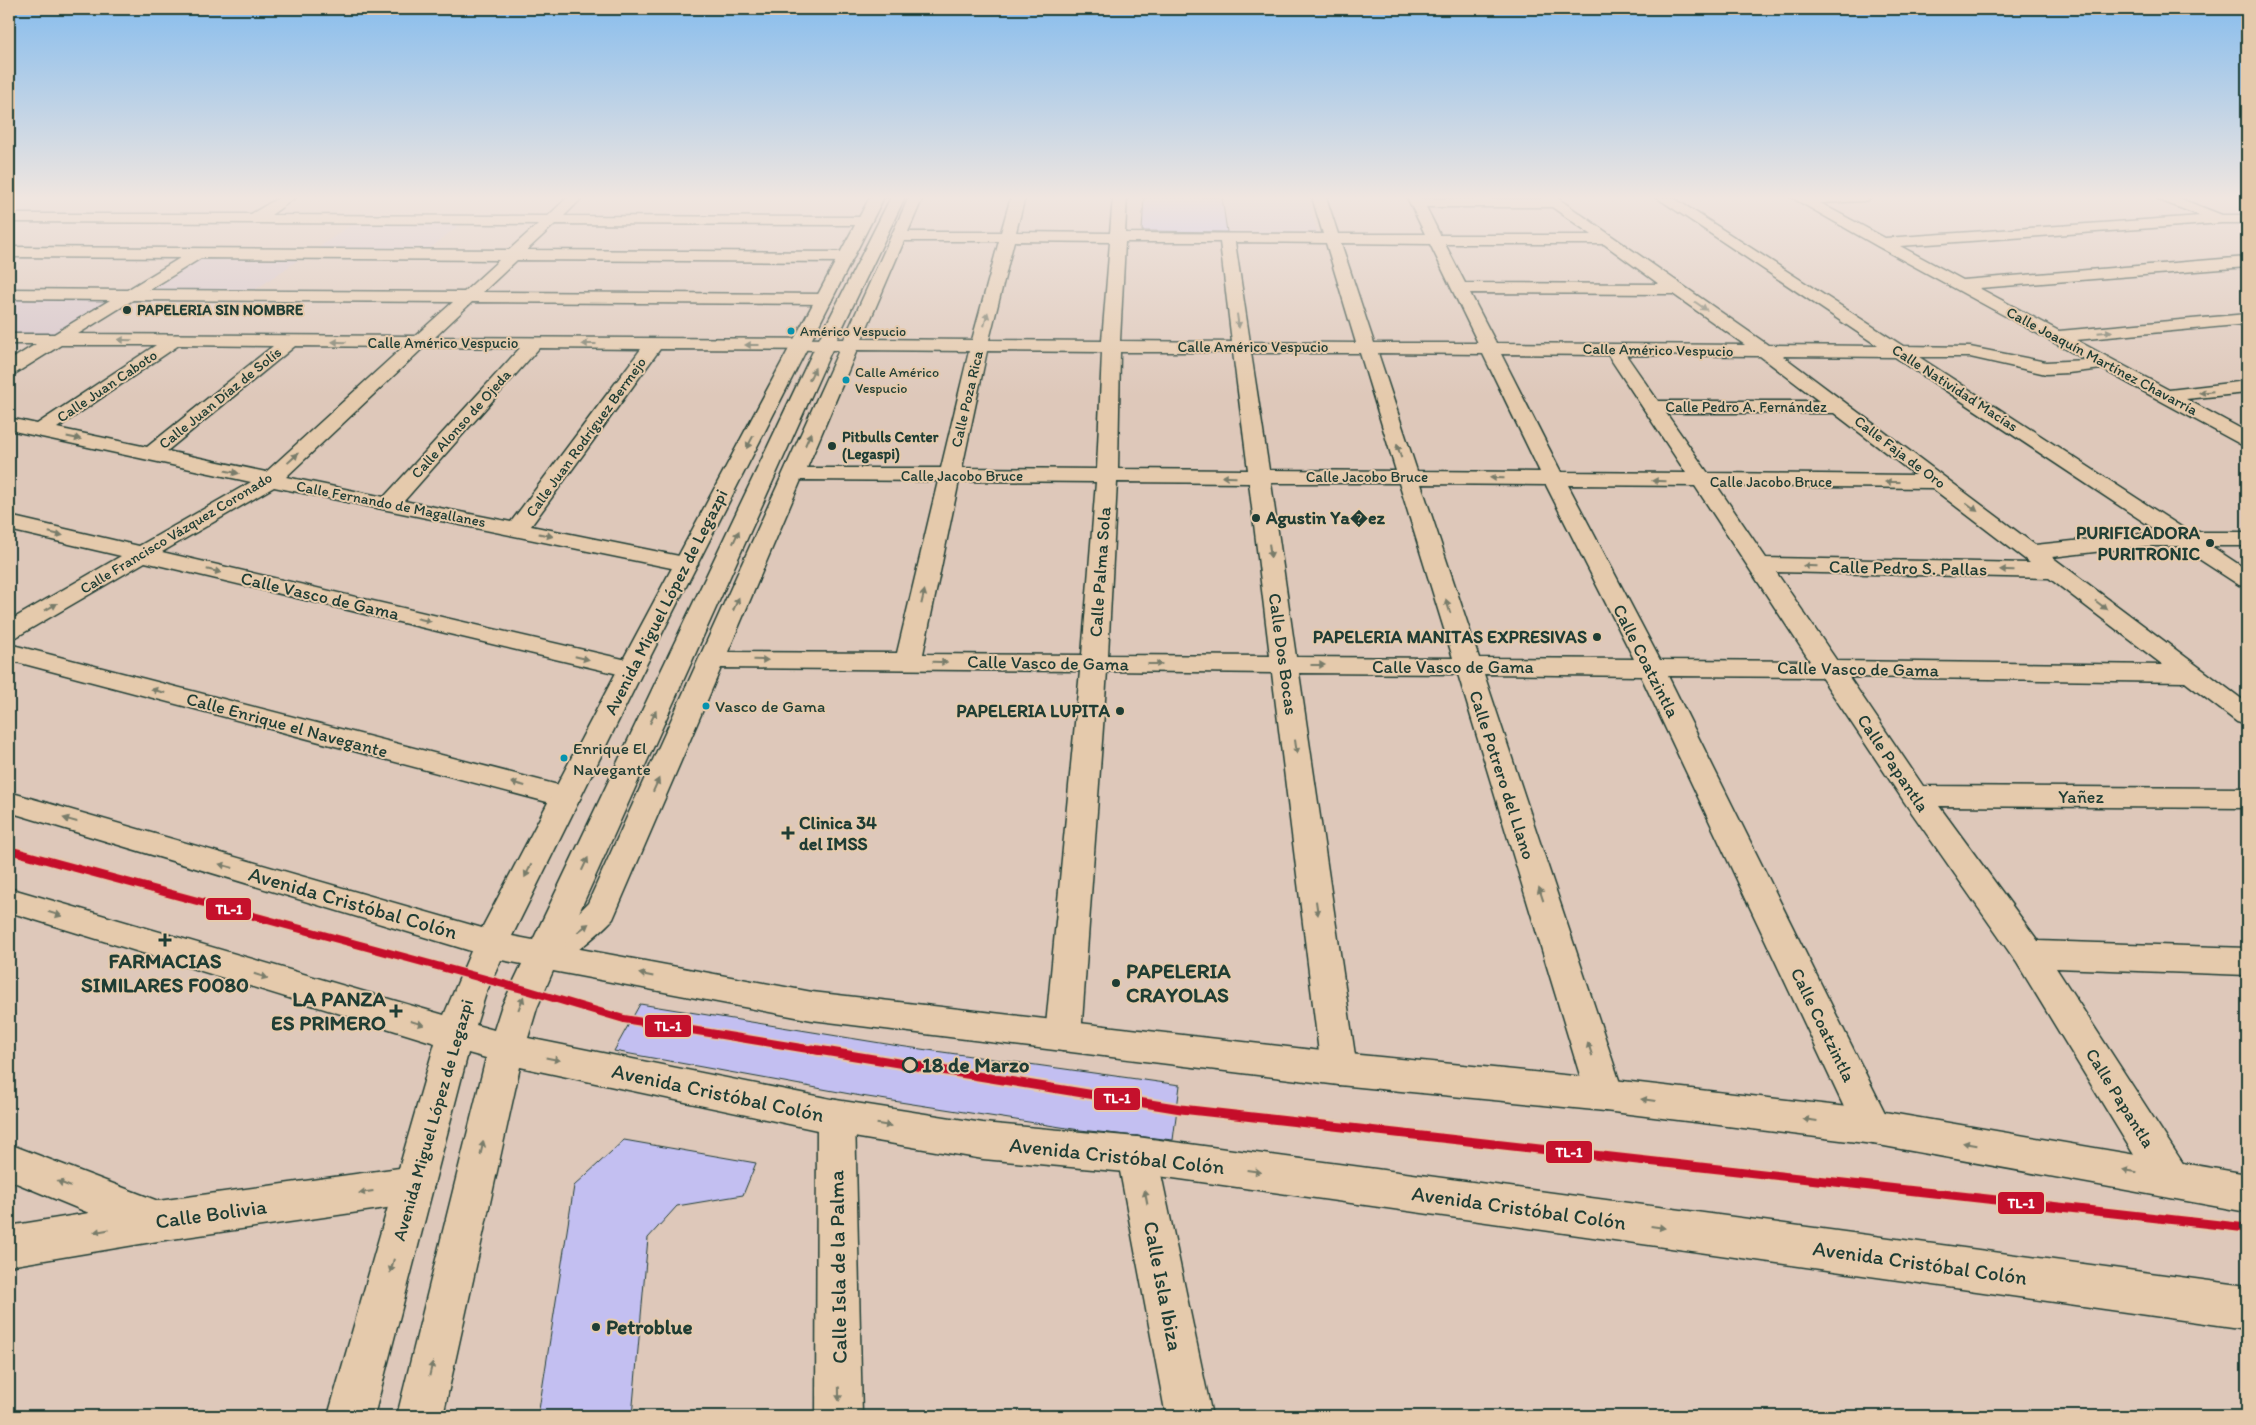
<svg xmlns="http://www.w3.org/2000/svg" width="2256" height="1425" font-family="Itim,sans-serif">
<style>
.built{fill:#d6c5ca}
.building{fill:#c3bff1;stroke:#1f3d34}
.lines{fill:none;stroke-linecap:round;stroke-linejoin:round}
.minor-casing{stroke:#1f3d34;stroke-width:3}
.major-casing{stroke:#1f3d34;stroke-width:3}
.minor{fill:#e5caac;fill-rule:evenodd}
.major{fill:#e5caac;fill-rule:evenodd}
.rail-1-far1-casing{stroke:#e5caac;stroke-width:11}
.rail-1-casing{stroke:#e5caac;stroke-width:13}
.rail-1-far1{stroke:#c5112c;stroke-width:8}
.rail-1{stroke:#c5112c;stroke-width:9}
.oneway{fill:#787c6a}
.poi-dot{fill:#1f3d34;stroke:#e5caac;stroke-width:2}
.bus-dot{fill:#0693af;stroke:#e5caac;stroke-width:2}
.stop-dot{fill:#e5caac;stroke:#1f3d34;stroke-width:2.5}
.labels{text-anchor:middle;stroke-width:4;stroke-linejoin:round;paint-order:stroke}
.far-bus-label{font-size:14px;fill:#1f3d34;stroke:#e5caac;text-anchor:start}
.far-poi-label{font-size:15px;font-weight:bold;fill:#1f3d34;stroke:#e5caac;text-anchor:start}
.far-street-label{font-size:15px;fill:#1f3d34;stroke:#e5caac}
.bus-label{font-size:17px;fill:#1f3d34;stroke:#e5caac;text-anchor:start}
.poi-label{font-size:18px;font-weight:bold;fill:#1f3d34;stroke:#e5caac;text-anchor:end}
.street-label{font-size:18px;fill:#1f3d34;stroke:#e5caac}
.near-street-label{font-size:21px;fill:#1f3d34;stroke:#e5caac}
.near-poi-label{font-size:21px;font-weight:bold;fill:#1f3d34;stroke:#e5caac;text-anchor:start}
.near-stop-label{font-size:21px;font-weight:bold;fill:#1f3d34;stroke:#e5caac;text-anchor:start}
.line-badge{stroke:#e5caac;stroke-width:2}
.badge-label{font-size:14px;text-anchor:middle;font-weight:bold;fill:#fff}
</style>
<rect width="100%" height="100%" fill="#dec8ba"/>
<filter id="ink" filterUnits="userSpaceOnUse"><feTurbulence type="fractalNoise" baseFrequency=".02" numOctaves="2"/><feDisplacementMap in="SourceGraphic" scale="10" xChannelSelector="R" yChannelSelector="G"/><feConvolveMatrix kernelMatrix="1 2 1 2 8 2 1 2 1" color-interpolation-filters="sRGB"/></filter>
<g filter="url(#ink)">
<path class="built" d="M 1222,197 L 1307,197 L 1318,234 L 1227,234 Z
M 352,224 L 459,225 L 427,251 L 315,250 Z
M 204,257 L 301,258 L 255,290 L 153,290 Z
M 9,299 L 108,300 L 50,335 L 9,335 Z"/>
<path class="building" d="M 1144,197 L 1222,197 L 1227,232 L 1142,231 Z
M 640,1004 L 899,1046 L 1180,1085 L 1173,1140 L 1080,1130 L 861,1096 L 614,1051 Z
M 624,1140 L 756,1163 L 743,1195 L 677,1206 L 648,1238 L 632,1416 L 538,1416 L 574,1186 Z"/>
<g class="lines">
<g class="minor-casing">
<path id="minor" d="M 280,197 L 296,197 L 271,215 L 548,216 L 568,197 L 583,197 L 564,216 L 864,217 L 871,221 L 864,225 L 555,224 L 527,250 L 846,252 L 851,254 L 854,257 L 851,260 L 846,262 L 517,260 L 483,292 L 824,294 L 830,295 L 832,299 L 830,303 L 824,304 L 472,302 L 435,337 L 844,339 L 909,197 L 923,197 L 908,232 L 1001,232 L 1011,197 L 1025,197 L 1016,232 L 1110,233 L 1113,197 L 1127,197 L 1125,233 L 1323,234 L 1312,197 L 1326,197 L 1338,234 L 1425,234 L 1407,197 L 1421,197 L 1422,199 L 1541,199 L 1540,197 L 1556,197 L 1768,345 L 1878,346 L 1656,197 L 1672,197 L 1903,346 L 1970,347 L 2046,362 L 2086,360 L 1877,246 L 1791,197 L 1870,197 L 1868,200 L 1863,201 L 1820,203 L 1885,238 L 2201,216 L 2159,200 L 2157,197 L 2176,197 L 2222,215 L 2247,215 L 2247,223 L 2222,223 L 1900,246 L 1963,280 L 2247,257 L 2247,267 L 1979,288 L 2059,331 L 2247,314 L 2247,324 L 2076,340 L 2169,390 L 2247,381 L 2247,393 L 2186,399 L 2247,432 L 2247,446 L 2240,444 L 2102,369 L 2068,373 L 2046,374 L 1970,357 L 1919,357 L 2189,532 L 2247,532 L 2247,546 L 2211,546 L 2247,570 L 2247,587 L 2239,585 L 2179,546 L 2145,546 L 2052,557 L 2247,703 L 2247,725 L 2237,722 L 2185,682 L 1849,677 L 1923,786 L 2247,788 L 2247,808 L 1939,806 L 2038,941 L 2247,948 L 2247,975 L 2056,968 L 2184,1165 L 2190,1178 L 2184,1191 L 2170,1196 L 2156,1191 L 2017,963 L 1905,803 L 1821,677 L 1668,676 L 1892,1127 L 1887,1139 L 1873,1144 L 1859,1139 L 1641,676 L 1484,674 L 1624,1095 L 1618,1107 L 1605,1111 L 1592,1107 L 1586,1095 L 1458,674 L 1299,673 L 1357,1069 L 1352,1080 L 1339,1085 L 1326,1080 L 1321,1069 L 1272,673 L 1107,671 L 1081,1036 L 1076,1047 L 1063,1051 L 1050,1047 L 1045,1036 L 1080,671 L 721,668 L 613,919 C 602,931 558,970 542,969 C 539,969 534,967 531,965 L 526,956 L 531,947 L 575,916 L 588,903 L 839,350 L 660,349 L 531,526 L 694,559 L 698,564 L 694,569 L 686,571 L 274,487 L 162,552 L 640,663 L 644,669 L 640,675 L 631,677 L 145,562 L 18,636 L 9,639 L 9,621 L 121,556 L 9,530 L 9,516 L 139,546 L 251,482 L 9,430 L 9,418 L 37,424 L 156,345 L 61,345 L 16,373 L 9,374 L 9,361 L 36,344 L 9,344 L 9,334 L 54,334 L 110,300 L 9,299 L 9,289 L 127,290 L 180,258 L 9,257 L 9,247 L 509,250 L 538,224 L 9,222 L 9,214 L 251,214 ZM 1426,207 L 1552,207 L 1592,235 L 1440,235 ZM 904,241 L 999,241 L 972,340 L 862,339 ZM 1014,241 L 1110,242 L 1102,341 L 989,340 ZM 1125,242 L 1220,242 L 1232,342 L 1120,341 ZM 1235,242 L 1326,243 L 1356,343 L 1250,342 ZM 1341,243 L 1430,244 L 1478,343 L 1374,343 ZM 1445,244 L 1604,244 L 1659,284 L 1465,283 ZM 201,258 L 499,260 L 464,292 L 149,290 ZM 1470,293 L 1673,294 L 1745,345 L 1496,343 ZM 133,300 L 453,302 L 415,336 L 78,334 ZM 179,345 L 273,346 L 147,447 L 57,428 ZM 295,346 L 403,347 L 266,472 L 167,451 ZM 424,347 L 520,348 L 384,497 L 286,477 ZM 539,348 L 641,349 L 511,522 L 404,501 ZM 857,350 L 969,351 L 941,468 L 807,468 ZM 987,351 L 1102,352 L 1097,469 L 962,468 ZM 1120,352 L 1233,352 L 1248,470 L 1118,469 ZM 1251,353 L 1360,353 L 1396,471 L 1269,470 ZM 1378,353 L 1483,354 L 1540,472 L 1417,471 ZM 1501,354 L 1608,355 L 1686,473 L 1561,472 ZM 1626,355 L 1760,356 L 1819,401 L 1658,401 ZM 1783,356 L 1895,357 L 2159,532 L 2035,545 ZM 1666,413 L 1834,413 L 1915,475 L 1708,473 ZM 801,480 L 938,481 L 897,653 L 728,652 ZM 959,481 L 1096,482 L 1082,655 L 923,654 ZM 1117,482 L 1249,483 L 1270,656 L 1108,655 ZM 1271,483 L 1399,483 L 1453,658 L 1296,657 ZM 1421,484 L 1546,485 L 1634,659 L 1479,658 ZM 1568,485 L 1695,486 L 1810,661 L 1660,660 ZM 1717,486 L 1932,488 L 2030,563 L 1766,558 ZM 1776,572 L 2049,578 L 2163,665 L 1837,661 Z
M 9,644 L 566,787 L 577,790 L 581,797 L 577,804 L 566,807 L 9,660 Z
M 836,1100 L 849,1105 L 855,1117 L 862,1416 L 816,1416 L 817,1117 L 823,1105 Z
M 1137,1137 L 1151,1142 L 1157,1155 L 1212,1416 L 1166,1416 L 1117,1155 L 1123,1142 Z
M 9,1144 L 158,1201 L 414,1166 L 428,1172 L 434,1185 L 428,1198 L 414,1204 L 158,1241 L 9,1266 L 9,1226 L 89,1213 L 9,1180 Z"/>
</g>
<g class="major-casing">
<path id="major" d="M 870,197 L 884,197 L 644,669 L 512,936 L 533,940 L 816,345 L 891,197 L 905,197 L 834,345 L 564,946 L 812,992 L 1339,1053 L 1605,1079 L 1873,1110 L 2247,1174 L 2247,1212 L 1873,1144 L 1605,1111 L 1339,1085 L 812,1020 L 553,971 L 537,1008 L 528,1038 L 836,1100 L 983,1123 L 1137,1137 L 2247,1286 L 2247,1329 L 1137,1173 L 983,1159 L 836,1134 L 520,1067 L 443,1416 L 397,1416 L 486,1058 L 468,1053 L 374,1416 L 328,1416 L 435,1043 L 9,912 L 9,888 L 444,1015 L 471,951 L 9,812 L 9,792 L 482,928 L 618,669 ZM 501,960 L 522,964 L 501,1008 L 494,1030 L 476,1025 L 486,993 Z"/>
</g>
<use href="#minor" class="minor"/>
<use href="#major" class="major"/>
<g class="rail-1-far1-casing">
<path id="rail-1-far1" d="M 9,850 L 526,990 L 624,1019 L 820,1051"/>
</g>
<g class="rail-1-casing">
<path id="rail-1" d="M 812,1049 L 1181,1109 L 2247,1228"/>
</g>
<use href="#rail-1-far1" class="rail-1-far1"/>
<use href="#rail-1" class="rail-1"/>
</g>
<defs><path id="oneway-solid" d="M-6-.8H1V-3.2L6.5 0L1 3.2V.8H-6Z" transform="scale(1.25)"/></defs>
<g class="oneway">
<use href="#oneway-solid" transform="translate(1701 306) rotate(35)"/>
<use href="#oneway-solid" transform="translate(986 319) rotate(-75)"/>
<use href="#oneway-solid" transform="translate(1238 321) rotate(82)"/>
<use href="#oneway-solid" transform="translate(2105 332) rotate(-5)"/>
<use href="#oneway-solid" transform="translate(125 340) rotate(-179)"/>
<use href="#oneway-solid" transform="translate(339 342) rotate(-179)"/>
<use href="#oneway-solid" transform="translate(589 344) rotate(-180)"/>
<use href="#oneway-solid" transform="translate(752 345) rotate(-180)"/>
<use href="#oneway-solid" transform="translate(812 374) rotate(-65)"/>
<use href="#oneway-solid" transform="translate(2206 392) rotate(174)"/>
<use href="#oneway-solid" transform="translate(74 438) rotate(12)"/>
<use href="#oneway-solid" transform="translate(808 439) rotate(-66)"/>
<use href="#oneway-solid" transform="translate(750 442) rotate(118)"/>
<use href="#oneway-solid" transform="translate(1399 451) rotate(-108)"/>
<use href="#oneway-solid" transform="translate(293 458) rotate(-43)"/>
<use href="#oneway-solid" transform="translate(232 472) rotate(12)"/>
<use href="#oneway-solid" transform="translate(1229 477) rotate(-179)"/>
<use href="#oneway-solid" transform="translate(1497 478) rotate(-179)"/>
<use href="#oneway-solid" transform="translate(1659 481) rotate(-179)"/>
<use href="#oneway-solid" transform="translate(1892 482) rotate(-180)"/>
<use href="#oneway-solid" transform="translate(1972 507) rotate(37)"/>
<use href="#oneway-solid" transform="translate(56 534) rotate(13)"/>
<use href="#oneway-solid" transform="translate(546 535) rotate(12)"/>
<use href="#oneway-solid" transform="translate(736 537) rotate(-65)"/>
<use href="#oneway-solid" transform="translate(1270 551) rotate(83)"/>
<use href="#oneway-solid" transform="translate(1810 566) rotate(-179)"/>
<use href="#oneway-solid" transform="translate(2007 570) rotate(-179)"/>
<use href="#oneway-solid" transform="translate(214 571) rotate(13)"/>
<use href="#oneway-solid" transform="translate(923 597) rotate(-77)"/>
<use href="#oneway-solid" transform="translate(736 604) rotate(-66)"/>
<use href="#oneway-solid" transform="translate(2101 605) rotate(37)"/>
<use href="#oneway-solid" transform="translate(1448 606) rotate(-108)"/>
<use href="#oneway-solid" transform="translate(51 607) rotate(-30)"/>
<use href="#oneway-solid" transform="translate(424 620) rotate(13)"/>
<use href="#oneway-solid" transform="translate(582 658) rotate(13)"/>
<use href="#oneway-solid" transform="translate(761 660) rotate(1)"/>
<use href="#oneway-solid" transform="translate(940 662) rotate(1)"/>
<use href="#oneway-solid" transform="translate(1155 664)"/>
<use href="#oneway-solid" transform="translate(1318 665)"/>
<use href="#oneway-solid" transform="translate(158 691) rotate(-165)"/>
<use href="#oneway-solid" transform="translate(653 717) rotate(-65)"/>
<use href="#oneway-solid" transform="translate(1296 747) rotate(82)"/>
<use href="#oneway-solid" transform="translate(518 784) rotate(-165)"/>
<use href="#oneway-solid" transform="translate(656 785) rotate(-66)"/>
<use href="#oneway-solid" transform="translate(70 820) rotate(-164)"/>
<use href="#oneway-solid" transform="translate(585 864) rotate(-65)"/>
<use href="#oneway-solid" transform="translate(226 866) rotate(-164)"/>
<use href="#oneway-solid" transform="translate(528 871) rotate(117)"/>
<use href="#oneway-solid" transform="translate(1541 894) rotate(-108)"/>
<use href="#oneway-solid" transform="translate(1317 908) rotate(82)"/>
<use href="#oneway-solid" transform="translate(55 914) rotate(17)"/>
<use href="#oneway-solid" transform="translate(583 928) rotate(-37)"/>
<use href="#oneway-solid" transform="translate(646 975) rotate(-169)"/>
<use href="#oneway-solid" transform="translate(261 976) rotate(17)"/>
<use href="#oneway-solid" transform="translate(521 1003) rotate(-69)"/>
<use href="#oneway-solid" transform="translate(417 1023) rotate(17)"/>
<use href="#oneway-solid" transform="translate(1590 1049) rotate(-108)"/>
<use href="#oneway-solid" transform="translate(553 1059) rotate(11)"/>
<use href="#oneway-solid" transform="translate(1648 1100) rotate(-173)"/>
<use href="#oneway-solid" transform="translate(1810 1120) rotate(-173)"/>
<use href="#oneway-solid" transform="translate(884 1125) rotate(9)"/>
<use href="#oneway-solid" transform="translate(1970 1144) rotate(-170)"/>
<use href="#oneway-solid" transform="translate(482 1148) rotate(-77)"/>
<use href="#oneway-solid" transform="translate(1254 1171) rotate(8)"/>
<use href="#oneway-solid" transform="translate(2130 1171) rotate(-170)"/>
<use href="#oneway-solid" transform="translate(64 1184) rotate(-158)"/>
<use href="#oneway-solid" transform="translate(366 1192) rotate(172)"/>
<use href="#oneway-solid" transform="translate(1146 1197) rotate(-101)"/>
<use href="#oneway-solid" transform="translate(1658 1227) rotate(8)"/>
<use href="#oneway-solid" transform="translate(101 1231) rotate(171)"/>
<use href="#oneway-solid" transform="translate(392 1266) rotate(105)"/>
<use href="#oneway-solid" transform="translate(431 1369) rotate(-77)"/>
<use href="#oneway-solid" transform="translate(839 1394) rotate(89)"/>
</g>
</g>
<linearGradient id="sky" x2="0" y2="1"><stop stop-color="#88bded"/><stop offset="0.5" stop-color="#f0e6e0"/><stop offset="1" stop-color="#f0e6e0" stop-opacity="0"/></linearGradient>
<rect width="2256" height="396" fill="url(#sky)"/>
<g class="poi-dot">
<circle cx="127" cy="310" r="5"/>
<circle cx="832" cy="446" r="5"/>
<circle cx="1256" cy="518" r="5"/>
<circle cx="2210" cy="543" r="5"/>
<circle cx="1597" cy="637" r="5"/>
<circle cx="1120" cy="711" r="5"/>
<path d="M785.5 825.5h5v5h5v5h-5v5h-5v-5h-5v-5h5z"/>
<path d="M162.5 932.5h5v5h5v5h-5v5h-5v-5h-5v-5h5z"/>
<circle cx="1116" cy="983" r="5"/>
<path d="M393.5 1003.5h5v5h5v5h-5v5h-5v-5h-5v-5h5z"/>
<circle cx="596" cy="1327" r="5"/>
</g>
<g class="bus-dot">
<circle cx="791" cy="331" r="4.5"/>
<circle cx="846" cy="380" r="4.5"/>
<circle cx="706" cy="706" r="4.5"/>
<circle cx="564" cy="758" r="4.5"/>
</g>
<circle class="stop-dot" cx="910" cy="1065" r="7"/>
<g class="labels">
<g class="far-bus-label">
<text x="800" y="336">Américo Vespucio</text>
<text x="855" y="377">Calle Américo<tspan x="855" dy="16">Vespucio</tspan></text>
</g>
<g class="far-poi-label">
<text x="137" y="315">PAPELERIA SIN NOMBRE</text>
<text x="842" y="442">Pitbulls Center<tspan x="842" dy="17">(Legaspi)</tspan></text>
</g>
<g class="far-street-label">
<text x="443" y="348">Calle Américo Vespucio</text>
<text x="1253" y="352">Calle Américo Vespucio</text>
<text transform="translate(1658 350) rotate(1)" y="5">Calle Américo Vespucio</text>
<text transform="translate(2102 361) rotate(28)" y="5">Calle Joaquín Martínez Chavarría</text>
<text transform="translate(107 386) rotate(-34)" y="5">Calle Juan Caboto</text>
<text transform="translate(1955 388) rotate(33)" y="5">Calle Natividad Macías</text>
<text transform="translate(220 398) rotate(-39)" y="5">Calle Juan Díaz de Solís</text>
<text transform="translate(967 399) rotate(-77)" y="5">Calle Poza Rica</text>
<text x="1746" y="412">Calle Pedro A. Fernández</text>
<text transform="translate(461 424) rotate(-48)" y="5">Calle Alonso de Ojeda</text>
<text transform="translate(586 437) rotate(-54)" y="5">Calle Juan Rodríguez Bermejo</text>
<text transform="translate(1900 452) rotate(37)" y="5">Calle Faja de Oro</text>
<text x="962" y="481">Calle Jacobo Bruce</text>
<text x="1367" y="482">Calle Jacobo Bruce</text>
<text x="1771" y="487">Calle Jacobo Bruce</text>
<text transform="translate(391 504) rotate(11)" y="5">Calle Fernando de Magallanes</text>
<text transform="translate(176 533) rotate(-31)" y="5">Calle Francisco Vázquez Coronado</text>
</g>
<g class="bus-label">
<text x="715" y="712">Vasco de Gama</text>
<text x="573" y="754">Enrique El<tspan x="573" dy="21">Navegante</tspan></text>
</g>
<g class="poi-label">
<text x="1266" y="524" text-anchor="start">Agustin Ya�ez</text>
<text x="2200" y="539">PURIFICADORA<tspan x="2200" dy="21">PURITRONIC</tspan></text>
<text x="1587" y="643">PAPELERIA MANITAS EXPRESIVAS</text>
<text x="1110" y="717">PAPELERIA LUPITA</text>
<text x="799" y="829" text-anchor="start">Clinica 34<tspan x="799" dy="21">del IMSS</tspan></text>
</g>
<g class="street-label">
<text transform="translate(1908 568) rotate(1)" y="6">Calle Pedro S. Pallas</text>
<text transform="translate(1100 572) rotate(-86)" y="6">Calle Palma Sola</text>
<text transform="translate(320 596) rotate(13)" y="6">Calle Vasco de Gama</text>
<text transform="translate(666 602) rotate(-63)" y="6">Avenida Miguel López de Legazpi</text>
<text transform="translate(1283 654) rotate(82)" y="6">Calle Dos Bocas</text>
<text transform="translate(1646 661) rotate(63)" y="6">Calle Coatzintla</text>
<text transform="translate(1048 663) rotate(1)" y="6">Calle Vasco de Gama</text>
<text x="1453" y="673">Calle Vasco de Gama</text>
<text transform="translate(1858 669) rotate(1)" y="6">Calle Vasco de Gama</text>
<text transform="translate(287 725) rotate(15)" y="6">Calle Enrique el Navegante</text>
<text transform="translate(1893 763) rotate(56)" y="6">Calle Papantla</text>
<text transform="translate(1502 775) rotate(72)" y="6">Calle Potrero del Llano</text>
<text x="2081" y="803">Yañez</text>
<text transform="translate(1823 1025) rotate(64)" y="6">Calle Coatzintla</text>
<text transform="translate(2120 1098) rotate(58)" y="6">Calle Papantla</text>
<text transform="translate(433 1120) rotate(-74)" y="6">Avenida Miguel López de Legazpi</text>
</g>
<g class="near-street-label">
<text transform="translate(353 903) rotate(16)" y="7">Avenida Cristóbal Colón</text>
<text transform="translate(718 1093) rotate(12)" y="7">Avenida Cristóbal Colón</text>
<text transform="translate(1117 1156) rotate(6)" y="7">Avenida Cristóbal Colón</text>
<text transform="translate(1519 1208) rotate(8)" y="7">Avenida Cristóbal Colón</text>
<text transform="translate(211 1214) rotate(-8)" y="7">Calle Bolivia</text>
<text transform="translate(1920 1263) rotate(8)" y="7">Avenida Cristóbal Colón</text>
<text transform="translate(838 1267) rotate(-91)" y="7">Calle Isla de la Palma</text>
<text transform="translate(1163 1286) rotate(79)" y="7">Calle Isla Ibiza</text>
</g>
<g class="near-poi-label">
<text x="165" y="968" text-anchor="middle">FARMACIAS<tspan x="165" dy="24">SIMILARES F0080</tspan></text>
<text x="1126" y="978">PAPELERIA<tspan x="1126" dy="24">CRAYOLAS</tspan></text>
<text x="386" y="1006" text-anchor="end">LA PANZA<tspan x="386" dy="24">ES PRIMERO</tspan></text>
<text x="606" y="1334">Petroblue</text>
</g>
<g class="near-stop-label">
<text x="922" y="1072">18 de Marzo</text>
</g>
</g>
<g class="line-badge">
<rect x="205" y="897" width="47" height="24" rx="5" fill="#c5112c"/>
<rect x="644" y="1014" width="48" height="24" rx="5" fill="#c5112c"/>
<rect x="1093" y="1087" width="48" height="24" rx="5" fill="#c5112c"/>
<rect x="1545" y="1140" width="48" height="24" rx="5" fill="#c5112c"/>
<rect x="1997" y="1191" width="48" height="24" rx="5" fill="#c5112c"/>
</g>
<g class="badge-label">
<text x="229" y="914">TL-1</text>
<text x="668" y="1031">TL-1</text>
<text x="1117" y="1103">TL-1</text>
<text x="1569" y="1157">TL-1</text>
<text x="2021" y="1208">TL-1</text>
</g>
<rect width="2256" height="1425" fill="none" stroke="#e5caac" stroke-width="30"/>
<rect x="15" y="15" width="2226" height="1395" fill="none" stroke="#1f3d34" stroke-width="2" filter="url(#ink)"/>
</svg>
